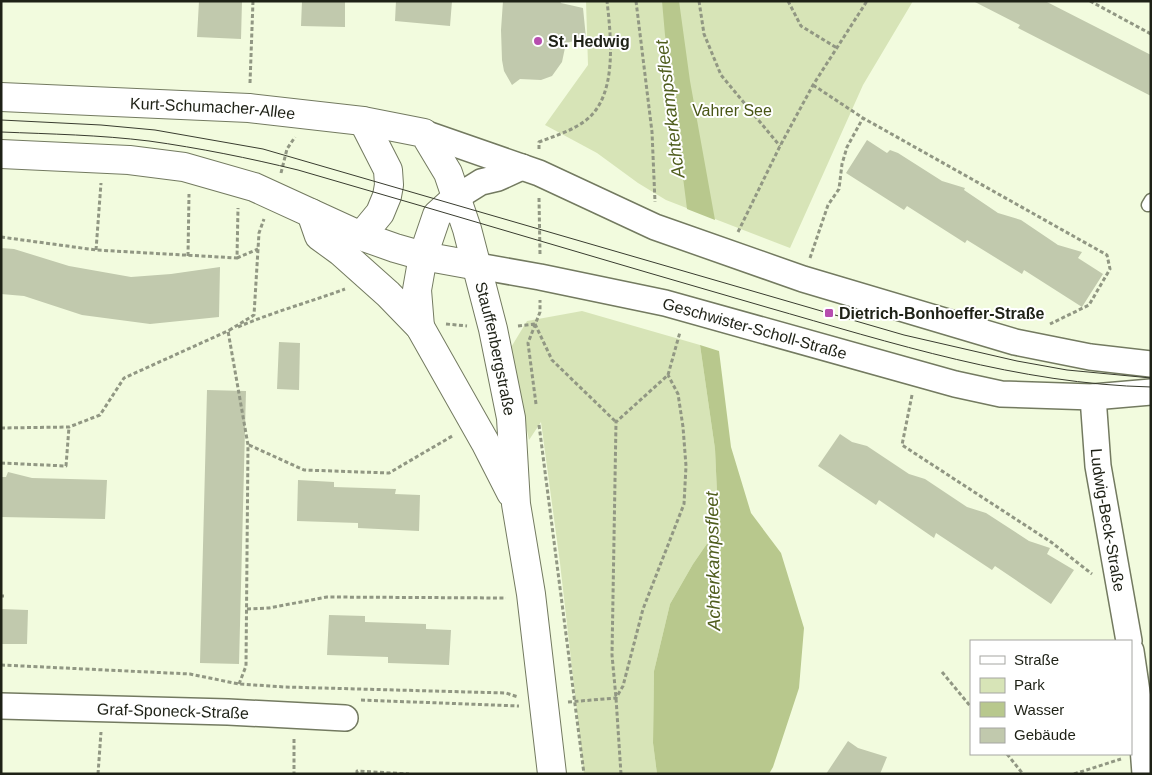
<svg xmlns="http://www.w3.org/2000/svg" width="1152" height="775" font-family="Helvetica,sans-serif">
<style>
.green{fill:#d7e4b7}
.water{fill:#b8c88d}
.building{fill:#c1c9ad}
.lines{fill:none;stroke-linecap:round;stroke-linejoin:round}
.lane-casing{stroke:#737a60;stroke-width:15}
.street-casing{stroke:#737a60;stroke-width:28}
.secondary-casing{stroke:#737a60;stroke-width:30}
.path{stroke:#919783;stroke-width:3;stroke-dasharray:4 2.5;stroke-linecap:butt}
.lane{stroke:#fff;stroke-width:12}
.street{stroke:#fff;stroke-width:25}
.secondary{stroke:#fff;stroke-width:28}
.tram{stroke:#393c2f;stroke-width:1}
.poi-dot{fill:#b74daf;stroke:#fff;stroke-width:2}
.labels{text-anchor:middle;stroke-width:4;stroke-linejoin:round;paint-order:stroke}
.poi-label{font-size:16px;font-weight:bold;fill:#1e2116;stroke:#fff;text-anchor:start}
.street-label{font-size:16px;fill:#1e2116;stroke:#fff}
.park-label{font-size:16px;fill:#495616;stroke:#fff}
.water-label{font-size:18px;font-style:italic;fill:#505e1e;stroke:#fff}
</style>
<rect width="100%" height="100%" fill="#f2fbde"/>
<path class="green" d="M 586,1 L 913,1 L 863,85 L 790,248 L 666,200 L 638,183 L 597,153 L 545,125 L 588,65 Z
M 582,311 L 700,345 L 715,449 L 718,515 L 715,532 L 693,564 L 670,604 L 654,671 L 653,743 L 657,774 L 584,774 L 560,563 L 541,422 L 529,440 L 510,349 L 527,321 Z"/>
<path class="water" d="M 662,1 L 679,1 L 690,81 L 715,220 L 687,209 L 665,35 Z
M 700,345 L 719,351 L 731,447 L 751,513 L 781,553 L 804,628 L 799,688 L 773,767 L 769,774 L 657,774 L 653,743 L 654,671 L 670,604 L 693,564 L 715,532 L 718,515 L 715,449 Z"/>
<path class="building" d="M 199,1 L 242,1 L 241,39 L 197,37 Z
M 302,1 L 345,1 L 345,27 L 301,26 Z
M 396,1 L 452,1 L 450,26 L 395,21 Z
M 503,1 L 560,1 L 561,3 L 583,8 L 586,38 L 566,43 L 562,62 L 552,76 L 541,80 L 520,79 L 512,85 L 504,71 L 502,60 L 501,30 Z
M 973,1 L 1045,1 L 1151,55 L 1151,96 L 1018,28 L 1020,25 Z
M 867,140 L 887,153 L 890,150 L 898,153 L 942,181 L 965,188 L 964,190 L 998,213 L 1021,220 L 1058,245 L 1082,252 L 1078,258 L 1103,274 L 1082,307 L 1024,270 L 1022,274 L 967,240 L 965,243 L 907,206 L 904,210 L 846,173 Z
M 1,248 L 14,249 L 69,266 L 131,277 L 171,274 L 220,267 L 219,317 L 150,324 L 82,315 L 24,296 L 1,294 Z
M 279,342 L 300,343 L 299,390 L 277,389 Z
M 207,390 L 246,391 L 239,664 L 200,663 Z
M 840,434 L 852,442 L 867,446 L 909,474 L 925,479 L 967,507 L 986,513 L 1029,541 L 1050,548 L 1047,554 L 1074,570 L 1051,604 L 995,566 L 992,570 L 936,533 L 934,538 L 879,500 L 876,505 L 818,466 Z
M 8,472 L 32,478 L 107,480 L 105,519 L 1,517 L 1,477 L 6,477 Z
M 298,480 L 334,482 L 334,487 L 396,489 L 395,494 L 420,495 L 419,531 L 358,528 L 358,523 L 297,521 Z
M 1,609 L 28,610 L 27,644 L 1,644 Z
M 329,615 L 365,616 L 365,622 L 426,624 L 426,629 L 451,630 L 449,665 L 388,663 L 388,657 L 327,655 Z
M 848,741 L 858,748 L 887,757 L 880,774 L 826,774 Z"/>
<g class="lines">
<g class="lane-casing">
<path id="lane" d="M 1148,205 L 1151,200"/>
</g>
<g class="street-casing">
<g id="street">
<path d="M 424,133 L 539,173 L 655,227 L 803,279 L 1015,342 L 1090,357 L 1151,364"/>
<path d="M 457,197 L 481,182 L 498,178 L 522,167"/>
<path id="s1" d="M 478,266 L 540,277 L 665,303 L 955,384 L 1001,394 L 1093,397 L 1151,392"/>
<path id="s2" d="M 1093,397 L 1098,466 L 1129,641"/>
<path d="M 1131,651 L 1141,719 L 1145,774"/>
<path id="s3" d="M 1,706 L 228,712 L 345,718"/>
</g>
</g>
<g class="secondary-casing">
<g id="secondary">
<path id="s4" d="M 1,97 L 249,108 L 363,121 L 424,133 L 448,173 L 467,229 L 493,329 L 511,418 L 516,504 L 531,594 L 552,774"/>
<path d="M 1,154 L 129,160 L 184,167 L 254,187 L 361,236 L 395,248 L 423,256 L 478,266"/>
<path d="M 311,213 L 319,236 L 341,252 L 388,294 L 420,327 L 485,442 L 511,493"/>
<path d="M 361,236 L 380,213 L 387,196 L 389,185 L 388,170 L 363,121"/>
<path d="M 420,327 L 417,290 L 423,256 L 437,215 L 457,197"/>
</g>
</g>
<path class="path" d="M 636,1 L 652,132 L 655,202
M 699,1 L 704,34 L 721,75 L 780,146
M 788,1 L 801,26 L 837,48
M 1090,1 L 1151,34
M 250,83 L 253,1
M 813,85 L 863,118 L 1107,255 L 1110,269 L 1089,305 L 1050,324
M 539,149 L 539,142 C 555,136 571,131 585,121 C 618,97 611,37 607,1
M 281,173 L 287,149 L 295,137
M 539,198 L 540,254
M 738,232 L 780,146 L 813,85 L 867,1
M 1,237 L 96,250 L 237,258 L 238,208
M 96,250 L 101,183
M 188,256 L 189,194
M 237,258 L 258,249
M 810,258 L 828,205 L 839,189 L 842,164 L 847,147 L 863,118
M 446,324 L 467,326
M 535,324 L 552,360 L 616,422
M 518,326 L 535,324
M 238,327 C 273,312 310,302 345,289
M 912,395 L 902,445 L 1051,542 L 1092,574
M 536,404 L 528,343 L 540,312 L 540,300
M 539,425 L 584,774
M 1,428 L 69,427 L 100,415 L 124,378 L 230,330
M 249,445 L 304,470 L 389,473 L 454,435
M 1,463 L 66,466 L 69,427
M 1,596 L 4,596
M 247,609 L 269,608 L 327,597 L 506,598
M 1,665 L 190,674 L 239,684 L 285,687 L 506,693 L 518,697
M 942,672 L 971,707
M 239,684 L 246,666 L 248,445 L 228,331 L 254,315 L 259,233 L 264,219
M 361,700 L 519,706
M 568,702 L 616,698 L 623,686 L 643,609 L 684,504 L 686,466 L 683,427 L 678,394 L 668,375
M 294,739 L 294,774
M 1007,754 L 1023,774
M 98,774 L 101,732
M 357,774 L 357,771 L 409,774
M 621,774 L 616,698 L 612,655 L 616,422 L 668,375 L 680,332
M 1074,774 L 1121,759"/>
<use href="#lane" class="lane"/>
<use href="#street" class="street"/>
<use href="#secondary" class="secondary"/>
<path class="tram" d="M 1,120 L 101,125 L 155,130 L 263,149 L 904,335 L 1017,361 L 1067,370 L 1151,378
M 1,132 C 51,134 100,135 149,141 C 199,148 249,158 298,170 C 454,215 610,262 766,307 C 892,343 1019,384 1151,387"/>
</g>
<g class="poi-dot">
<circle cx="538" cy="41" r="5"/>
<rect x="824" y="308" width="10" height="10" rx="2.5"/>
</g>
<g class="labels">
<g class="poi-label">
<text x="548" y="47">St. Hedwig</text>
<text x="839" y="319">Dietrich-Bonhoeffer-Straße</text>
</g>
<g class="street-label">
<text dy="6" stroke="none"><textPath href="#s4" startOffset="212">Kurt-Schumacher-Allee</textPath></text>
<text dy="6" stroke="none"><textPath href="#s1" startOffset="284">Geschwister-Scholl-Straße</textPath></text>
<text dy="6" stroke="none"><textPath href="#s4" startOffset="654">Stauffenbergstraße</textPath></text>
<text dy="6" stroke="none"><textPath href="#s2" startOffset="124">Ludwig-Beck-Straße</textPath></text>
<text dy="6" stroke="none"><textPath href="#s3" startOffset="172">Graf-Sponeck-Straße</textPath></text>
</g>
<g class="park-label">
<text x="732" y="116">Vahrer See</text>
</g>
<g class="water-label">
<text transform="translate(670 109) rotate(-97)" y="6">Achterkampsfleet</text>
<text transform="translate(713 561) rotate(-91)" y="6">Achterkampsfleet</text>
</g>
</g>
<rect width="1152" height="775" fill="none" stroke="#1e2116" stroke-width="5"/>
<rect x="970" y="640" width="162" height="115" fill="#ffffff" stroke="#a5a6a2"/>
<rect x="980" y="656" width="25" height="8" fill="#ffffff" stroke="#a5a6a2"/>
<text x="1014" y="665" font-size="15" fill="#1e2116">Straße</text>
<rect x="980" y="678" width="25" height="15" fill="#d7e4b7" stroke="#a5a6a2"/>
<text x="1014" y="690" font-size="15" fill="#1e2116">Park</text>
<rect x="980" y="702" width="25" height="15" fill="#b8c88d" stroke="#a5a6a2"/>
<text x="1014" y="715" font-size="15" fill="#1e2116">Wasser</text>
<rect x="980" y="728" width="25" height="15" fill="#c1c9ad" stroke="#a5a6a2"/>
<text x="1014" y="740" font-size="15" fill="#1e2116">Gebäude</text>
</svg>
